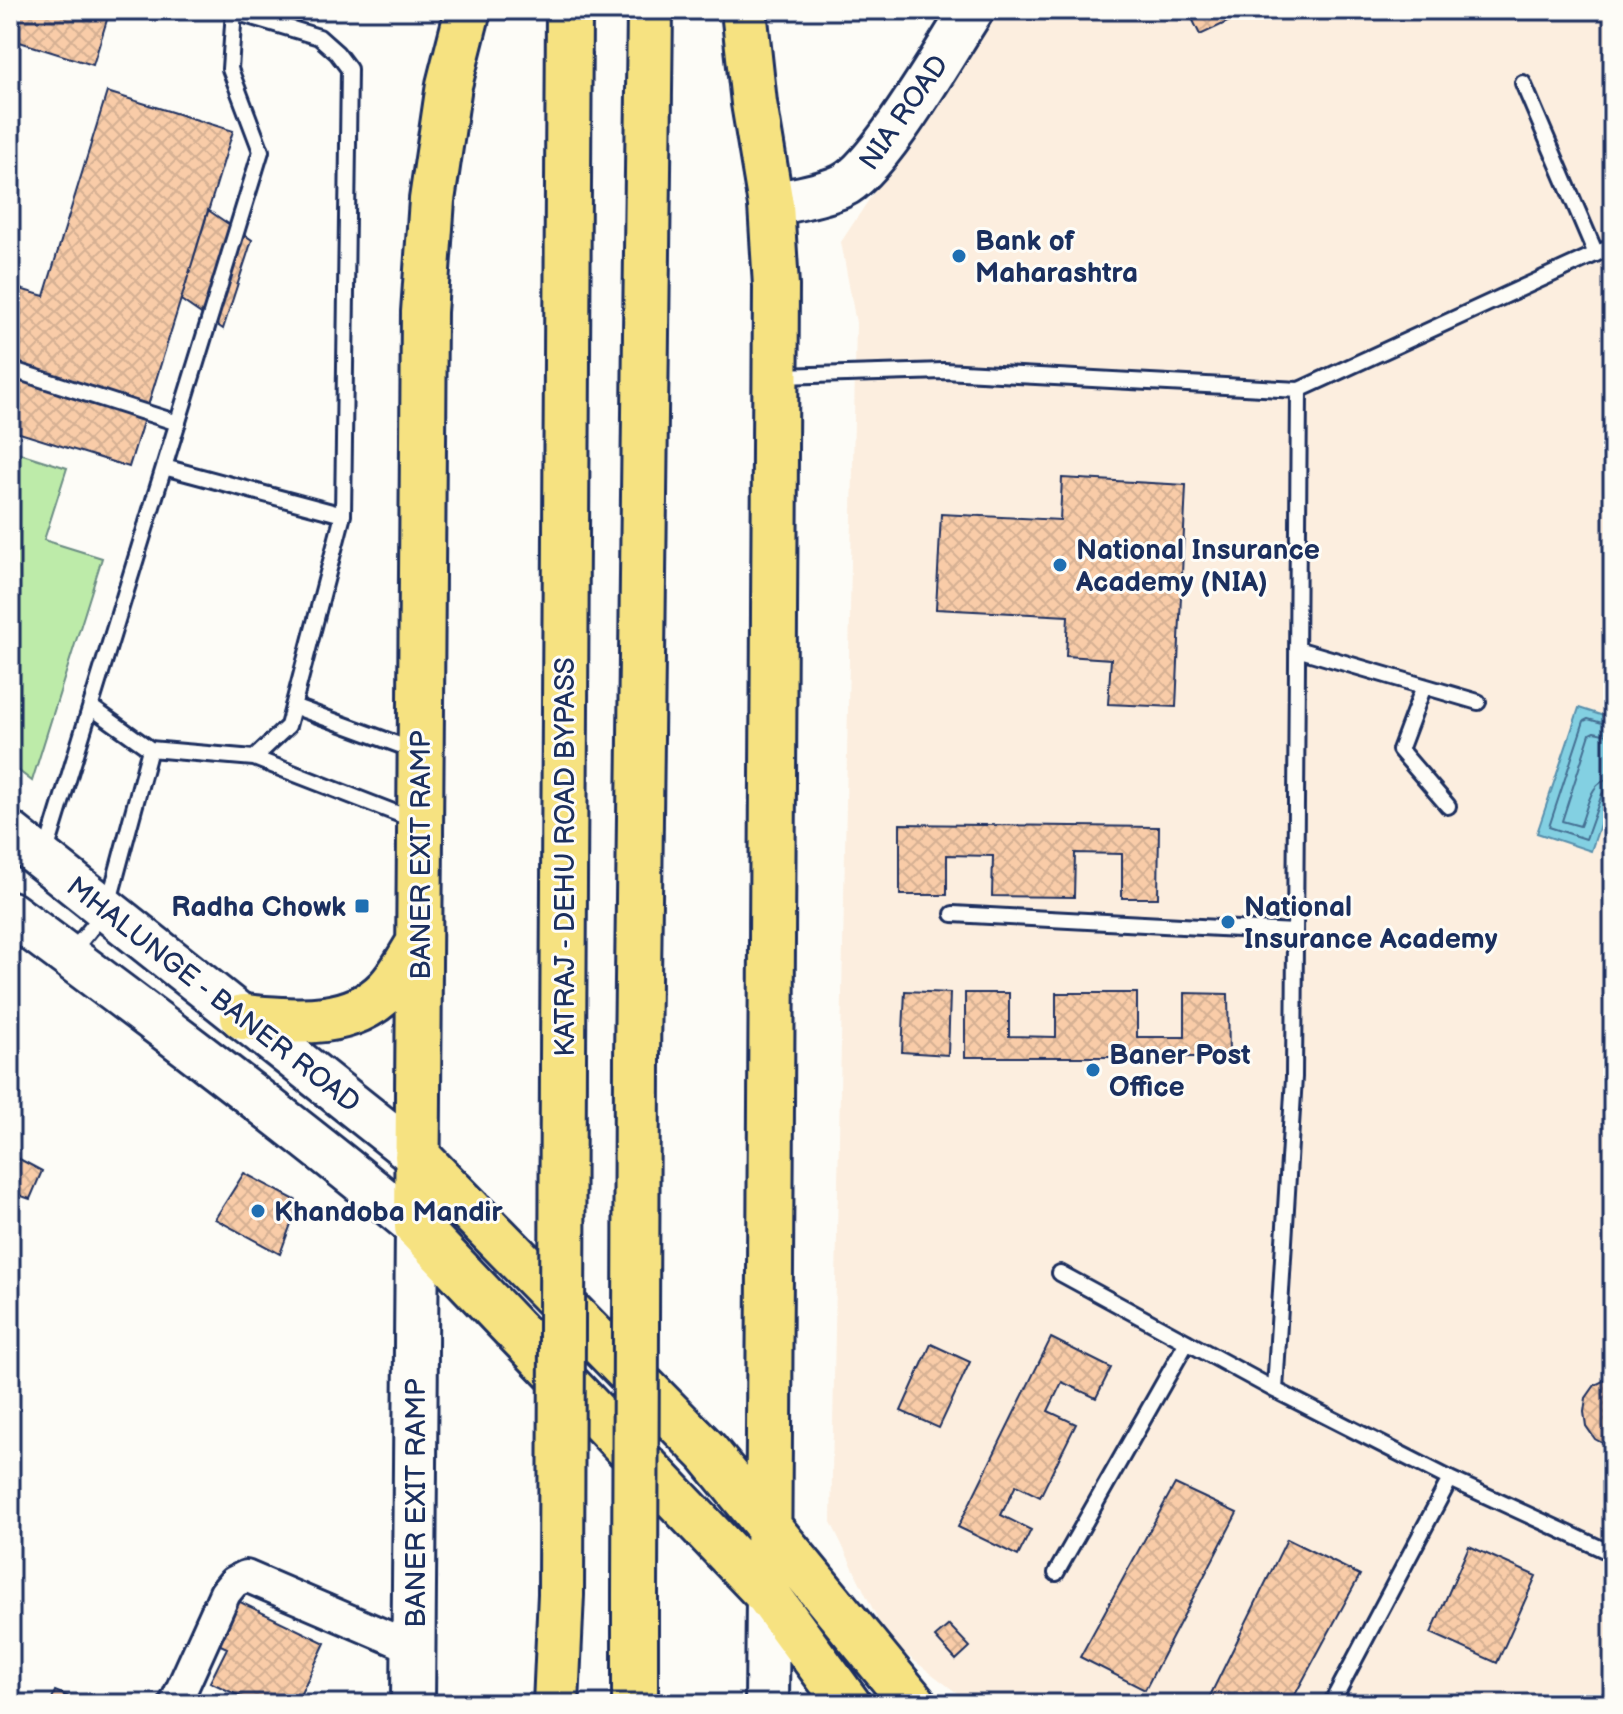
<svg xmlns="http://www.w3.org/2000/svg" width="1623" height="1714" font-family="'Balsamiq Sans',sans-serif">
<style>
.built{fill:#fceedf}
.grass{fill:#bdeba9;stroke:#6c8d84;stroke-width:2}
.water{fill:#83d0e2;stroke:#5990ad;stroke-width:2}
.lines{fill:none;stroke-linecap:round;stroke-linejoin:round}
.shore{stroke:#456f93;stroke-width:2}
.building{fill:url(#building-cross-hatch);stroke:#1b2f5e;stroke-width:2}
.lane-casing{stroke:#1b2f5e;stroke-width:20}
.street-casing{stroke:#1b2f5e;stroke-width:36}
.secondary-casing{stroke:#1b2f5e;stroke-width:48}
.primary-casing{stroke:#1b2f5e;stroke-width:50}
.highway-casing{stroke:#1b2f5e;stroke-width:50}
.lane{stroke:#fdfcf7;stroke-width:14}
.street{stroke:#fdfcf7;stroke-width:30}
.secondary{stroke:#fdfcf7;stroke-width:42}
.primary{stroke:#f6e281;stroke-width:44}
.highway{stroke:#f6e281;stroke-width:44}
.highway-bridge-casing{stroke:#1b2f5e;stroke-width:50;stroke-linecap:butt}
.highway-bridge{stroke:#f6e281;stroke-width:44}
.poi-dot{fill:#1f6fb2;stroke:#fdfcf7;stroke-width:3}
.labels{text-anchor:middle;stroke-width:6;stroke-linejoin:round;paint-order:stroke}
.street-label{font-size:28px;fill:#1b2f5e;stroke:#fdfcf7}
.poi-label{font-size:28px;font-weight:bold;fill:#1b2f5e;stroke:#fdfcf7;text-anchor:start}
</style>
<defs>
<pattern id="building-cross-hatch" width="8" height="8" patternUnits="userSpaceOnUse" patternTransform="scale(2)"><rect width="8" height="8" fill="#f9cca8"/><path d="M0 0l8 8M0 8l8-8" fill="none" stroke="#d5b093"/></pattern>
</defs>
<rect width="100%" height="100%" fill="#fdfcf7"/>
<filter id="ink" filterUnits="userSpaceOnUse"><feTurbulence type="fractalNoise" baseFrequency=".0125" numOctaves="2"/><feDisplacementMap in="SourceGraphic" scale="16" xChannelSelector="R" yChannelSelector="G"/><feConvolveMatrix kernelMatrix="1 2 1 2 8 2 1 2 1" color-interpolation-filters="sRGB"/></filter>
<g filter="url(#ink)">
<path class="built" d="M 994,10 L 1613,10 L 1613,1704 L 977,1704 L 965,1699 L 888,1641 L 831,1522 L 856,323 L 841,242 Z"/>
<path class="grass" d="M 10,450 L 67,468 L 44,540 L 102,558 L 32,781 L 10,764 Z"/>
<path class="water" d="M 1579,708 L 1613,719 L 1613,786 L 1591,851 L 1537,833 Z"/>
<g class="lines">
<path class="shore" d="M 1613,726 L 1588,719 L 1584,721 L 1549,827 L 1586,839 L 1602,794 L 1607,789 L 1613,789
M 1613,736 L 1594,732 L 1590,734 L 1562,821 L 1580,826 C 1588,808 1589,780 1613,778"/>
</g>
<path class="building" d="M 10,10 L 110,10 L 93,65 L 10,39 Z
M 1188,10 L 1253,10 L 1200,35 Z
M 107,92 L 233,131 L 129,467 L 10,430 L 10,286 L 44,296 Z
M 208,210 L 252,240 L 223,329 L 181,300 Z
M 1062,478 L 1186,485 L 1176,707 L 1108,704 L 1111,659 L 1066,656 L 1068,616 L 936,609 L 941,514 L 1060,520 Z
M 900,824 L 1159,827 L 1158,898 L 1122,898 L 1122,854 L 1075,853 L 1074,897 L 992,896 L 993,856 L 947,855 L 947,895 L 900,895 Z
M 905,991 L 950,993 L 948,1055 L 902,1052 Z
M 965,993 L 1009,993 L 1009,1036 L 1056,1037 L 1056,993 L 1137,993 L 1137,1037 L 1185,1037 L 1185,993 L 1228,994 L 1229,1057 L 965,1057 Z
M 10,1154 L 42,1171 L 30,1199 L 10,1192 Z
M 244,1173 L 299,1202 L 280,1254 L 215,1219 Z
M 1051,1338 L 1111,1368 L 1096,1398 L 1062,1382 L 1048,1411 L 1076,1424 L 1040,1497 L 1016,1485 L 1001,1515 L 1031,1530 L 1018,1556 L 958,1527 Z
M 931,1344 L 970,1362 L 939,1428 L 901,1411 Z
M 1613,1376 L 1613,1449 L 1595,1439 L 1586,1426 L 1584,1412 L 1586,1398 L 1595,1385 Z
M 1175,1484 L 1237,1513 L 1145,1690 L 1080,1657 Z
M 1287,1539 L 1360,1575 L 1290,1704 L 1206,1704 Z
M 1469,1546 L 1536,1576 L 1497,1663 L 1431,1633 Z
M 234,1599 L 325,1643 L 296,1704 L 256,1704 L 210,1682 L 227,1648 L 214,1642 Z
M 949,1625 L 970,1647 L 956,1660 L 935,1637 Z
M 55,1691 L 86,1704 L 50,1704 Z"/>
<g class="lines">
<g class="lane-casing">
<path id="lane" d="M 1523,83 L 1596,254
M 10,369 L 178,423
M 781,376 L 944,371 L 1299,390 L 1613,246
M 1299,390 L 1294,1077 L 1275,1390 L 1450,1479 L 1613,1554
M 164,467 L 343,515
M 1297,649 L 1478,702
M 1424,686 L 1400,750 L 1448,806
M 293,706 L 413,750
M 91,707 L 150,749 L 254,758 L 288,726 L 343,515 L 349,69 L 337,53 L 319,37 L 228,10
M 254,758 L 414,820
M 45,855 L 261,151 L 230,69 L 234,10
M 953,914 L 1295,932
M 70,954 L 107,909 L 150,749
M 1060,1273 L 1275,1390
M 1056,1573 L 1187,1342
M 1331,1704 L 1450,1479"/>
</g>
<g class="street-casing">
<path id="street" d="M 175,1704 L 225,1593 L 234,1582 L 246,1576 L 414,1648"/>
</g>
<g class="secondary-casing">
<path id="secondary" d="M 771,205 C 793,199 820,196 842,186 C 878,170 947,48 972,10
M 10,833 L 417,1156
M 10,913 C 148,1015 285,1118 417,1227 L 413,1704
M 767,1704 L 768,1595"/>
</g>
<g class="primary-casing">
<path id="primary" d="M 468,10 L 449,85 L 432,200 L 424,312 L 417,1227 L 768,1595 L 848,1704
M 744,10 L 754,103 L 771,205 L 776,286 L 768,1595
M 243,1017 C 292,1021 349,1029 387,990 C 400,977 409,958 419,943
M 417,1156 L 707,1452 L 914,1704"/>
</g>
<g class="highway-casing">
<path id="highway" d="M 563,1059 L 569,10
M 637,1060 L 650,10
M 635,1595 L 635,1704
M 556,1704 L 561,1594"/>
</g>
<use href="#lane" class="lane"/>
<use href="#street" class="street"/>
<use href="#secondary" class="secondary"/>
<use href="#primary" class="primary"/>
<use href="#highway" class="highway"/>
<g class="highway-bridge-casing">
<path id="highway-bridge" d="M 561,1594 L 563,1059
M 635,1595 L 637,1060"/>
</g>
<use href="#highway-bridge" class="highway-bridge"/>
</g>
</g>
<g class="poi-dot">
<circle cx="959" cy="256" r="8"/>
<circle cx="1060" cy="565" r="8"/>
<rect x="354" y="898" width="16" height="16" rx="4"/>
<circle cx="1228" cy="922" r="8"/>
<circle cx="1093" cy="1070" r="8"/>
<circle cx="258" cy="1211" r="8"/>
</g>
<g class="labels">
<g class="street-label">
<text transform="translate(903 112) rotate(-55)" y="10">NIA ROAD</text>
<text transform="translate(420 855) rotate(-90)" y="10">BANER EXIT RAMP</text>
<text transform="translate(564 857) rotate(-90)" y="10">KATRAJ - DEHU ROAD BYPASS</text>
<text transform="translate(214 994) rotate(38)" y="10">MHALUNGE - BANER ROAD</text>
<text transform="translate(415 1503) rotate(-90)" y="10">BANER EXIT RAMP</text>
</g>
<g class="poi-label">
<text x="975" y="250">Bank of<tspan x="975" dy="32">Maharashtra</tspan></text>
<text x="1076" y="559">National Insurance<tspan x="1076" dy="32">Academy (NIA)</tspan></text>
<text x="346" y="916" text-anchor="end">Radha Chowk</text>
<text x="1244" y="916">National<tspan x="1244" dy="32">Insurance Academy</tspan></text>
<text x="1109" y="1064">Baner Post<tspan x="1109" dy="32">Office</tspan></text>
<text x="274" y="1221">Khandoba Mandir</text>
</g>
</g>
<rect width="1623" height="1714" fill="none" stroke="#fdfcf7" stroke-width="40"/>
<rect x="20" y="20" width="1583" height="1674" fill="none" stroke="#1b2f5e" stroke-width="3" filter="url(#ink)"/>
</svg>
